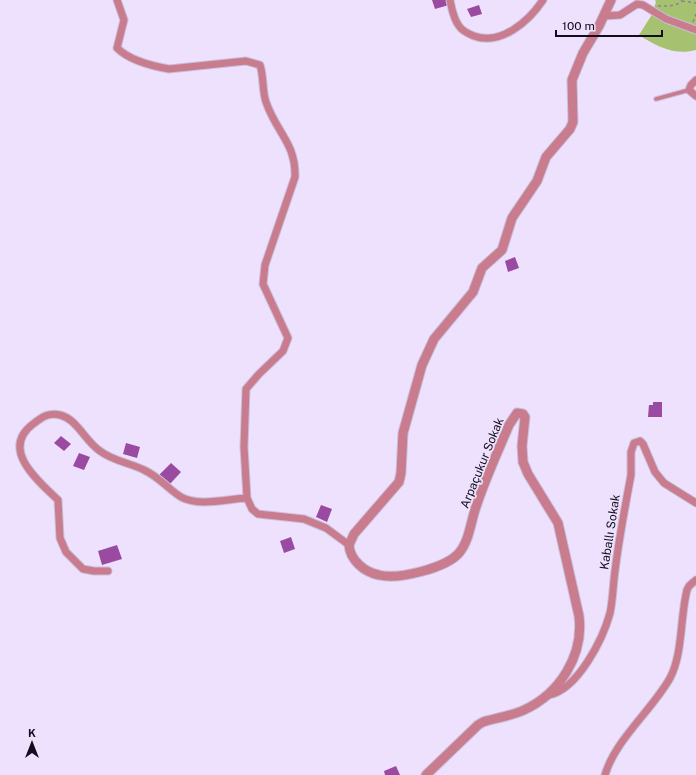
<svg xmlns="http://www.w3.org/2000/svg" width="696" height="775" font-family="'Public Sans',sans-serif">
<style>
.green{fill:#a6c271}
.building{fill:#9b4aa1}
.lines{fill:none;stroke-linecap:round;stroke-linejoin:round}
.service-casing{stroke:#cabfd9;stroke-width:5.5}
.minor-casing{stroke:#cabfd9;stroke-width:9}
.tertiary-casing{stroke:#cabfd9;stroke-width:11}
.path{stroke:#8c8299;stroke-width:1.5;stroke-dasharray:3 3;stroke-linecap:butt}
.service{stroke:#c87c8e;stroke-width:3.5}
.minor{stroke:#c87c8e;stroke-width:7}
.tertiary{stroke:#c87c8e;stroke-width:9}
.labels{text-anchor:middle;stroke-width:3.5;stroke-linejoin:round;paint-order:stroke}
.street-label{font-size:12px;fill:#130c1c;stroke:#ede1fd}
</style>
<rect width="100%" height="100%" fill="#ede1fd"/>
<path class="green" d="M 655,0 L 696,0 L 696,50 C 675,56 656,46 639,35 L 651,16 L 656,2 Z"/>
<path class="building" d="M 432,0 L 447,0 L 449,5 L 435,9 Z
M 479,5 L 482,14 L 471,17 L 467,9 Z
M 515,257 L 519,268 L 508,272 L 505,261 Z
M 653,402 L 662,402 L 662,417 L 648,417 L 649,405 L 653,405 Z
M 61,436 L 71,444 L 64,451 L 54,443 Z
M 126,443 L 140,447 L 137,458 L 123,454 Z
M 79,453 L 90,457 L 84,470 L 73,466 Z
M 171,463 L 181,472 L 170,484 L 159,475 Z
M 321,505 L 332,509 L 327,522 L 316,517 Z
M 291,537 L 295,549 L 284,553 L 280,541 Z
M 117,545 L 122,559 L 102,565 L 98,551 Z
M 396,766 L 400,775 L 385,775 L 384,771 Z"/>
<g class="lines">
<g class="service-casing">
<path id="service" d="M 656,99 L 689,90"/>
</g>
<g class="minor-casing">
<path id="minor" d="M 117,0 L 124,20 L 117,48 C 129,60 152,66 169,69 L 246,61 L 260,65 C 264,77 262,91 266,102 C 276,132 296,143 295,177 L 265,265 L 263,284 L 288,338 L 283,351 L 259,374 L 246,389 L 244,447 L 247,498 L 252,509 L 258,514 L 304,519 L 326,528 L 349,545
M 450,0 C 452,9 453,18 459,26 C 462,31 469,34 474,36 C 501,46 529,21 543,0
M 604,16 L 620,15 L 637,4 L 643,5 L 666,19 L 696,30
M 696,80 L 691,85 L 689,90 L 696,96
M 108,571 L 94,571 L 83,569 L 66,552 L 60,538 L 58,500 C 37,480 0,449 33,424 C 42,417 49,412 60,415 C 77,419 85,441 100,451 C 113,461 130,463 144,470 C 158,476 168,489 181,497 C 199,507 227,499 247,498
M 549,695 C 578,689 603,639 610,613 C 613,599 613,585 615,571 C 619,538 625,507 631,475 L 631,452 L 634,443 L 640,441 L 643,444 L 655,472 L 664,483 L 696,503
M 605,775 C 615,740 653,709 670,678 C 683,654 680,617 687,590 L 689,586 L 696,580"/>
</g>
<g class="tertiary-casing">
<path id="tertiary" d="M 426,775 L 478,725 L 483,722 C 496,718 511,716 524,710 C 559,694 584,656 579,616 L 558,523 L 528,474 L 523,462 L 522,446 L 525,417 L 523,414 L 517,413 L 509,425 C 498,451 486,477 477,504 C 471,519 470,540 459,553 C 446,568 398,580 379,575 C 364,572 350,560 349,545 L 354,534 L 399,482 L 401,473 L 403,433 L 422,365 L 434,339 L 473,292 L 482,268 L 502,250 L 512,218 L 537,181 L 546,157 L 570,129 L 573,122 L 572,80 L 583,53 L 599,26 L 611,0"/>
</g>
<path class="path" d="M 682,1 L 696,3
M 658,6 C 666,6 675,7 682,1 L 681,0
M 693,22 L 696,14"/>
<use href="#service" class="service"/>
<use href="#minor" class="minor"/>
<use href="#tertiary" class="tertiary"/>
</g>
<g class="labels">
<g class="street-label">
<text transform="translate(482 463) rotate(-68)" y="4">Arpaçukur Sokak</text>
<text transform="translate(610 532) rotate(-81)" y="4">Kaballı Sokak</text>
</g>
</g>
<g transform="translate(32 743)" stroke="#ede1fd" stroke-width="3" paint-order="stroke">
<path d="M0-3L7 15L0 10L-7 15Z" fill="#130c1c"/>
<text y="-6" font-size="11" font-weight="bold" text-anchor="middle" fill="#130c1c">K</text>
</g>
<path d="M556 30v6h106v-6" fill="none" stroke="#130c1c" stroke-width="2"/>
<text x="562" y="30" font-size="12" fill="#130c1c" stroke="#ede1fd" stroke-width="3" paint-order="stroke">100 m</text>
</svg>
